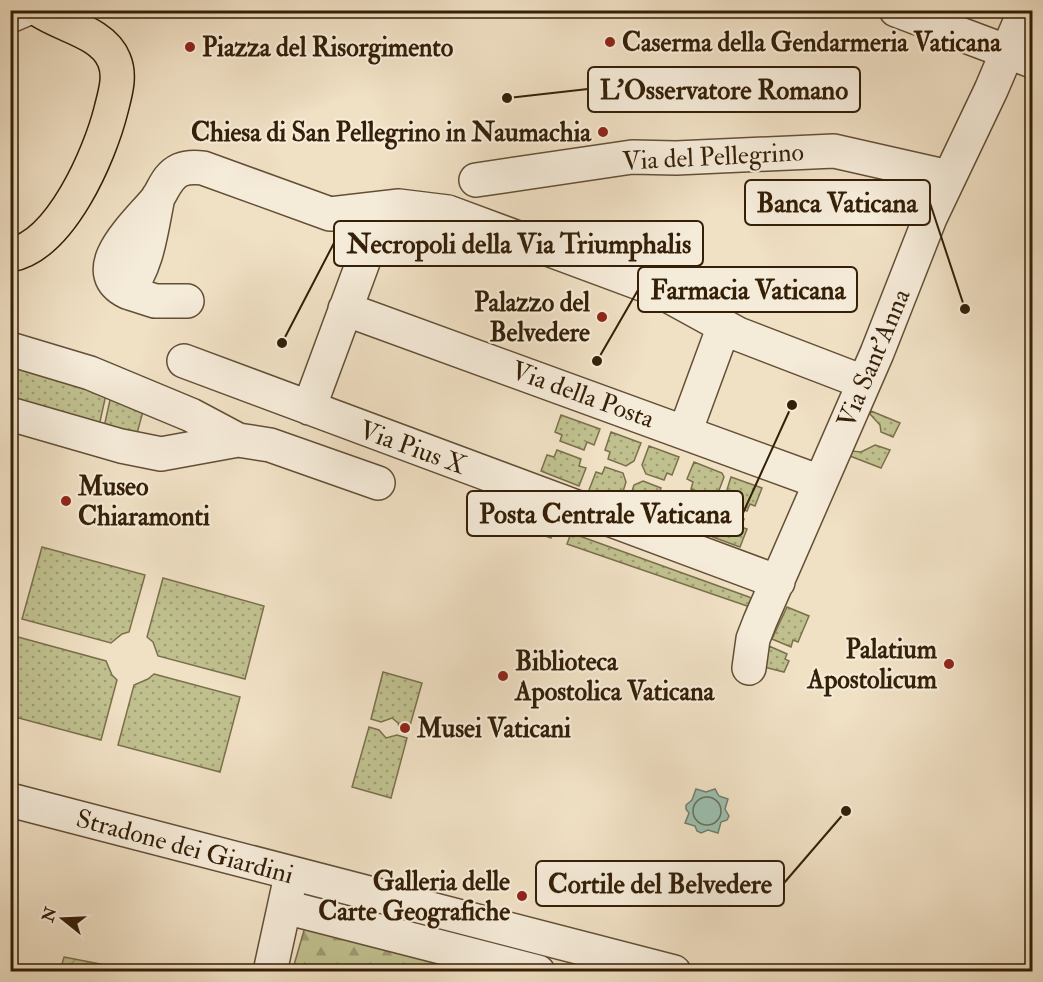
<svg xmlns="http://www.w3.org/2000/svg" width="1043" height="982" font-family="'IM FELL Double Pica',serif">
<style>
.grass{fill:url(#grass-dots);stroke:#7a704b;stroke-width:1.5}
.forest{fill:url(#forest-firs);stroke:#7a704b;stroke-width:1.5}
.garden{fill:url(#garden-furrows);stroke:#7a704b;stroke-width:1.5}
.water{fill:#9bbeae;stroke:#727e6b;stroke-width:1.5}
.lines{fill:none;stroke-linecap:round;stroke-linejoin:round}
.shore{stroke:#686e5a;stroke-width:1.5}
.minor-casing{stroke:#634f36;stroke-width:36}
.major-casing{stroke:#341f07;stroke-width:36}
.minor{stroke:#f5ebd9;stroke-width:33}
.major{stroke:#f0e0c4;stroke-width:33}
.poi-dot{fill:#8f2418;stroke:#f5ebd9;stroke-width:2}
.labels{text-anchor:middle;stroke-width:4.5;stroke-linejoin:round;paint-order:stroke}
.poi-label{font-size:26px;font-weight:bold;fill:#341f07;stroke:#f5ebd9;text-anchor:start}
.street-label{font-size:26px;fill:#341f07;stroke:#f5ebd9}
.leader{fill:none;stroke:#341f07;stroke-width:2}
.callout-dot{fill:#341f07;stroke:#f5ebd9;stroke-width:2}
.callout{fill:#f5ebd9;stroke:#341f07;stroke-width:2}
.callout-label{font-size:27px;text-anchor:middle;font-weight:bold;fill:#341f07}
</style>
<defs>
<pattern id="grass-dots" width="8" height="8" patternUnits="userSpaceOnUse" patternTransform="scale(1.5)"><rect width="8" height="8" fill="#c0c08f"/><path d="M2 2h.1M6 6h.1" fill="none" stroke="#9d9b73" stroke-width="1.8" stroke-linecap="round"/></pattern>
<pattern id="forest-firs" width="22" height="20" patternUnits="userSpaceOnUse" patternTransform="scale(1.5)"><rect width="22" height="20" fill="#c0c08f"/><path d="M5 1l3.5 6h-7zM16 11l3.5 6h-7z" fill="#9d9b73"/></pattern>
<pattern id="garden-furrows" width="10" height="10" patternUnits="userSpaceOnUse" patternTransform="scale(1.5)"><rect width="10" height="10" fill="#c0c08f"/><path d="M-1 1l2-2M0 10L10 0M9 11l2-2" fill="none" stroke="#9d9b73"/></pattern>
</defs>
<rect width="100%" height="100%" fill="#f0e0c4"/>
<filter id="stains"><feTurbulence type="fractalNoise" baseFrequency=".00333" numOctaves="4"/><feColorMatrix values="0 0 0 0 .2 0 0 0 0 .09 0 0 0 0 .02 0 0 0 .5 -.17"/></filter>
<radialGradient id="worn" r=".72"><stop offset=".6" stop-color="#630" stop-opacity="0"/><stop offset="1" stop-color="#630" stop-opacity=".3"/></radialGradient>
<path class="grass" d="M 15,364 L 107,390 L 99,426 L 11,403 L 11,377 Z
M 112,391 L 145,404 L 136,437 L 104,427 Z
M 871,411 L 900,423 L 893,437 L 881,432 L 880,425 L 870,414 Z
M 561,415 L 600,429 L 594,445 L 587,442 L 584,450 L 560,441 L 562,435 L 555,432 Z
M 611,432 L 641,443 L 634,461 L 626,466 L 608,459 L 610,452 L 605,450 Z
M 875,445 L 890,450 L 881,468 L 850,456 L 852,451 L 861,452 Z
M 649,446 L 679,457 L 672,475 L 667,473 L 664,480 L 646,474 L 642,465 Z
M 557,450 L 581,459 L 579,466 L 586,468 L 579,486 L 541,471 L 547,455 L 554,457 Z
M 694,462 L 722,473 L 724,477 L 718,493 L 710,496 L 691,489 L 693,482 L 687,479 Z
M 605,467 L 623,473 L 626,482 L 620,501 L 589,490 L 596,472 L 602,474 Z
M 731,477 L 762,488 L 755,506 L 750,504 L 747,511 L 729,505 L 725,496 Z
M 643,481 L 661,488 L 659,494 L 664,497 L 658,514 L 628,503 L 634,485 Z
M 509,511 L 554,527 L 551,538 L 512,524 Z
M 725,513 L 744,519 L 741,527 L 747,529 L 740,547 L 710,536 L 717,517 Z
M 571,533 L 749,597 L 752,599 L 750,607 L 567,544 Z
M 42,547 L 145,575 L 129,632 L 122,634 L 111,643 L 22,619 Z
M 163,578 L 264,606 L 245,679 L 158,656 L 153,642 L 147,637 Z
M 787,607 L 809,616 L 798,642 L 793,640 L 791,647 L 772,639 Z
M 18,637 L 106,661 L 112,675 L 117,680 L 101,740 L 11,716 L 11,664 Z
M 769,646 L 787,654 L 785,659 L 789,661 L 784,672 L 760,666 Z
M 383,672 L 422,683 L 409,729 L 399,726 L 398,723 L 392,718 L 381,722 L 371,719 Z
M 154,674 L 240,697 L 220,772 L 118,745 L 134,685 L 148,679 Z
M 369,727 L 379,730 L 386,738 L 397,735 L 407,738 L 391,798 L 352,787 Z"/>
<path class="forest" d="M 307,920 L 514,972 L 292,972 Z"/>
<path class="garden" d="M 64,957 L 136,971 L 60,971 Z"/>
<path class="water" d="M 696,789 L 706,792 L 715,789 L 719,796 L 728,799 L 725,809 L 729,816 L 727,820 L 721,822 L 718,833 L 708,830 L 701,833 L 697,831 L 695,826 L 685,823 L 689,813 L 686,809 L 686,805 L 692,800 Z"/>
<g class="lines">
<path class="shore" d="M693 811a14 14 0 1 1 28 0a14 14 0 1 1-28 0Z"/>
<g class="minor-casing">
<path id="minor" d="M 896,10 L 1032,61
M 10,16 L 24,10
M 476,180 L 632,157 L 676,158 L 834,151 L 949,177
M 158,197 C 151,230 148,266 127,292 C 82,270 140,221 157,199 C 164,189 167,176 180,170 C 187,167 195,167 203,168 L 330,214 L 399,206 L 448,212 L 658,290 L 738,334 L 863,382
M 127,292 L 155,301 L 187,301
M 345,309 L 820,482
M 10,349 L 90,373 L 191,415 L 238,440 L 270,445 L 378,483
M 184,361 L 778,582
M 309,408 L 383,208
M 10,414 L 121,446 L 161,454 L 238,440
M 685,432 L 724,326
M 749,668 L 753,639 L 760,621 L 877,353 L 930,218 L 991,90 L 1025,10
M 10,800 L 674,972
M 285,907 L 538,972
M 270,972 L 289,885"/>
</g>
<g class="major-casing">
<path id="major" d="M 10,255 C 61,246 100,154 111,110 C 115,94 121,76 114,60 C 103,32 62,26 39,10"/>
</g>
<use href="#minor" class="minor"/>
<use href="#major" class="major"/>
</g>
<g class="poi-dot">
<circle cx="610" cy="42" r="6"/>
<circle cx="190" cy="47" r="6"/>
<circle cx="603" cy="132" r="6"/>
<circle cx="602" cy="317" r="6"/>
<circle cx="66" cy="501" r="6"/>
<circle cx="949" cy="664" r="6"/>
<circle cx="503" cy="676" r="6"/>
<circle cx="405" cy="728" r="6"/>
<circle cx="522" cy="896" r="6"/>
</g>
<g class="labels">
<g class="poi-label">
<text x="622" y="51">Caserma della Gendarmeria Vaticana</text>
<text x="202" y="56">Piazza del Risorgimento</text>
<text x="591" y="141" text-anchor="end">Chiesa di San Pellegrino in Naumachia</text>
<text x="590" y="311" text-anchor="end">Palazzo del<tspan x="590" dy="30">Belvedere</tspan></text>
<text x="78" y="495">Museo<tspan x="78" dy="30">Chiaramonti</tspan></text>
<text x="937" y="658" text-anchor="end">Palatium<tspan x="937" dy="30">Apostolicum</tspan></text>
<text x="515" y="670">Biblioteca<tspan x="515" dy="30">Apostolica Vaticana</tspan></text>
<text x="417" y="737">Musei Vaticani</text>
<text x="510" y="890" text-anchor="end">Galleria delle<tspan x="510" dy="30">Carte Geografiche</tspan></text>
</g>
<g class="street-label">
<text transform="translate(713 156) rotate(-3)" y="9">Via del Pellegrino</text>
<text transform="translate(873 358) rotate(-67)" y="9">Via Sant'Anna</text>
<text transform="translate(583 394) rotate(20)" y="9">Via della Posta</text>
<text transform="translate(413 447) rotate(20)" y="9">Via Pius X</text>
<text transform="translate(185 846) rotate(15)" y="9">Stradone dei Giardini</text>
</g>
</g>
<path class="leader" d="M507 98L588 89M965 309L930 203M282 343L334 243M597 361L638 290M792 405L743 513M846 811L784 883"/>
<g class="callout-dot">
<circle cx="507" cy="98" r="6"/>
<circle cx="965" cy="309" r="6"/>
<circle cx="282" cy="343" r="6"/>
<circle cx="597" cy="361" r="6"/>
<circle cx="792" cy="405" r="6"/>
<circle cx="846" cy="811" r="6"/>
</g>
<g class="callout">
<rect x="588" y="67" width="272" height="45" rx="6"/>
<rect x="745" y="180" width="185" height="45" rx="6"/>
<rect x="334" y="221" width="369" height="45" rx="6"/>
<rect x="638" y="267" width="219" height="45" rx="6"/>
<rect x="467" y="491" width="276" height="45" rx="6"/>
<rect x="536" y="861" width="248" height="45" rx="6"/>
</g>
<g class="callout-label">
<text x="724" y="99">L'Osservatore Romano</text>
<text x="837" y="212">Banca Vaticana</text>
<text x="519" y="253">Necropoli della Via Triumphalis</text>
<text x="748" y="299">Farmacia Vaticana</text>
<text x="605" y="523">Posta Centrale Vaticana</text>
<text x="660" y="893">Cortile del Belvedere</text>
</g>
<rect width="1043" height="982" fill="none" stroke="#f0e0c4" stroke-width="36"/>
<rect x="12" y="12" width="1019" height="958" fill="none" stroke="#341f07" stroke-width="3"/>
<rect x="18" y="18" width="1007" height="946" fill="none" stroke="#341f07" stroke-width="1.5"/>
<g transform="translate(63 919) rotate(288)" stroke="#f5ebd9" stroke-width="4.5" paint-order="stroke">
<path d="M0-4.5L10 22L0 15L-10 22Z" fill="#341f07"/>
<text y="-9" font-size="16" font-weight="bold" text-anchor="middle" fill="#341f07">N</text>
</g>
<rect width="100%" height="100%" filter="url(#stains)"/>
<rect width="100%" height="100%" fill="url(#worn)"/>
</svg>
